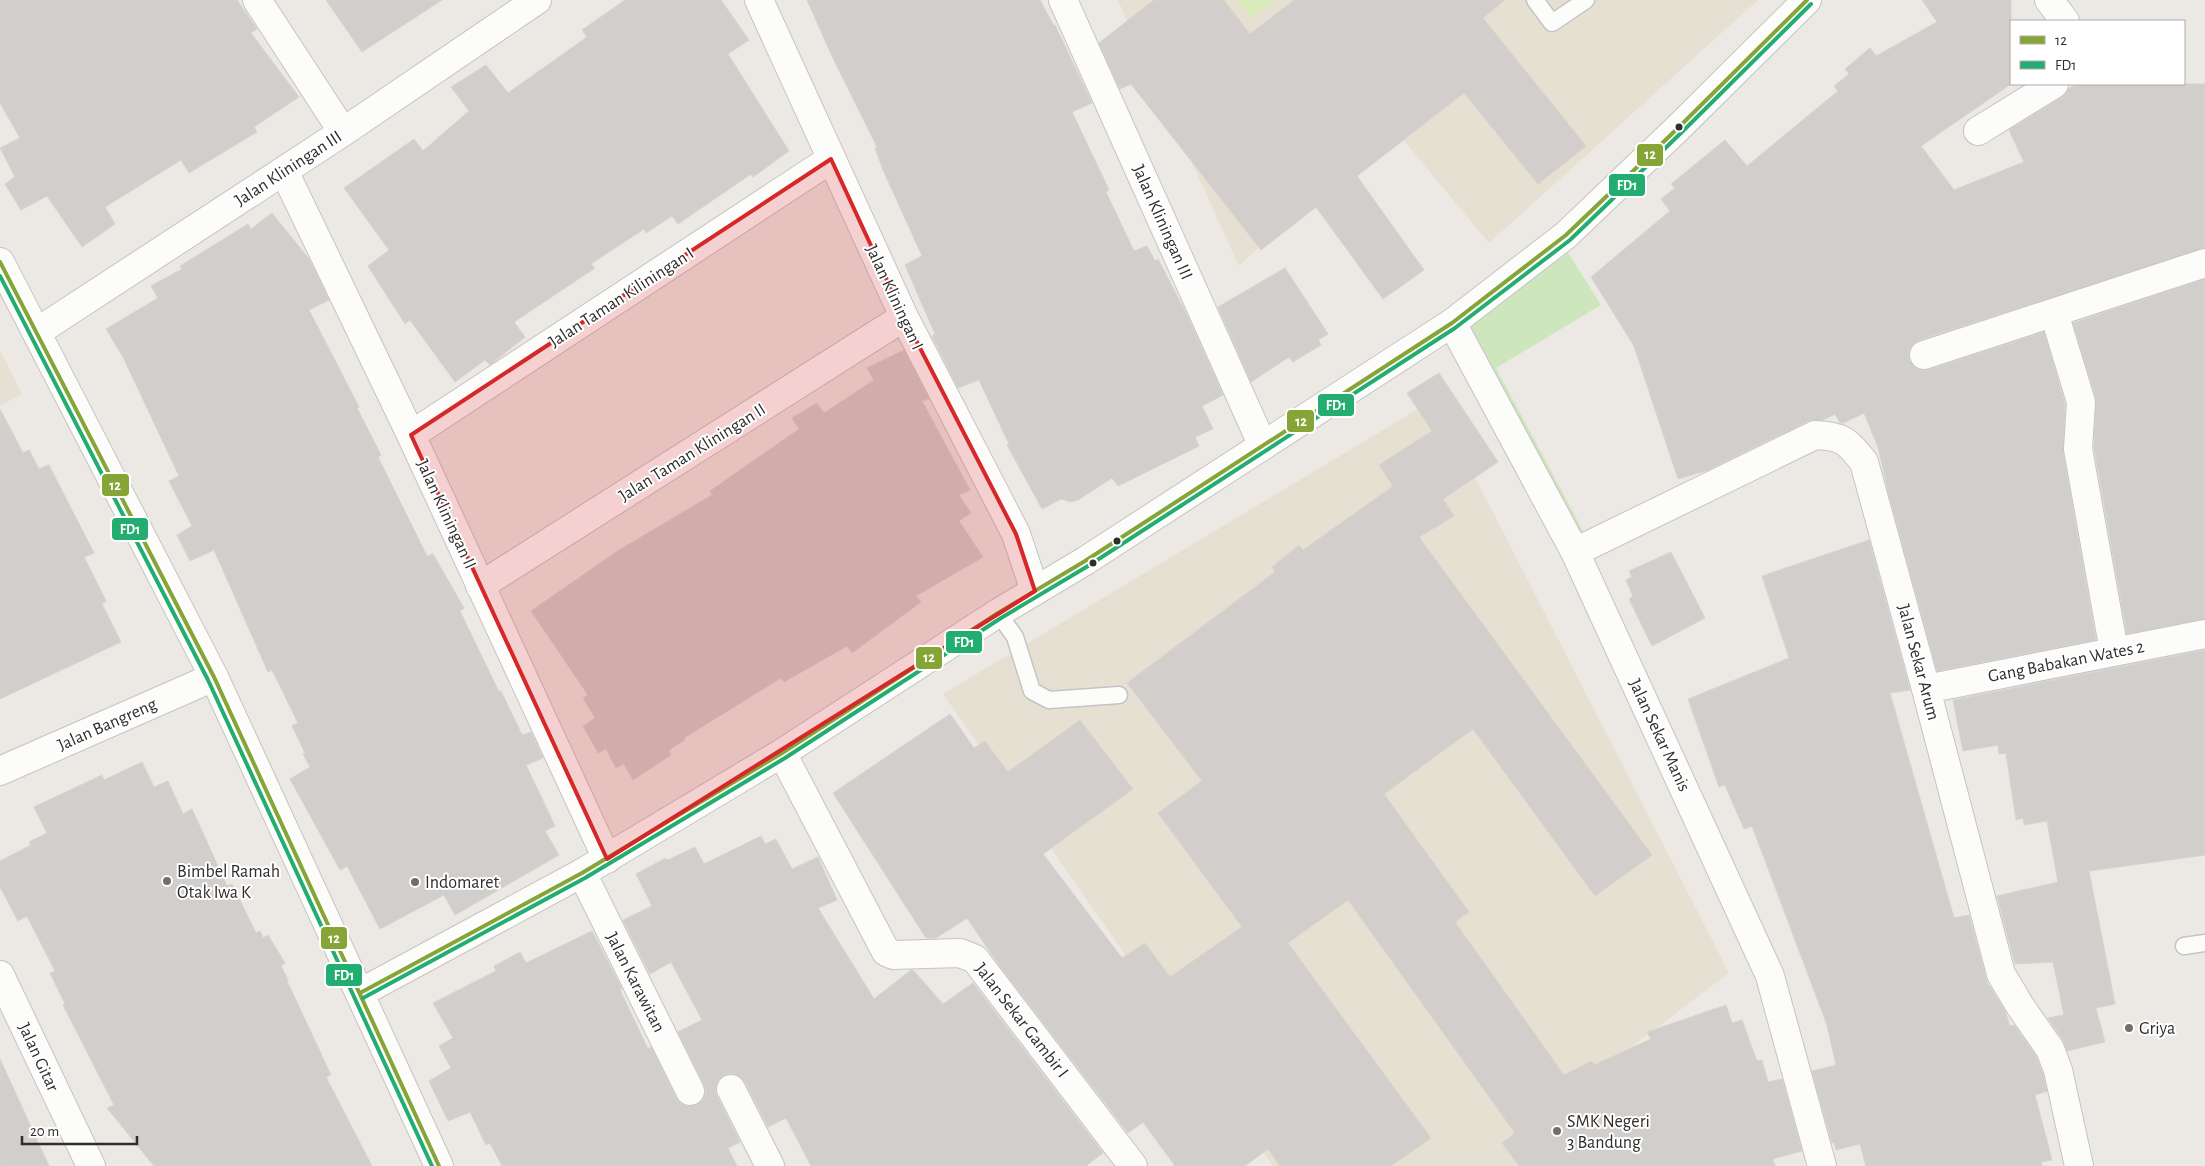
<svg xmlns="http://www.w3.org/2000/svg" width="2205" height="1166" font-family="'Alegreya Sans',sans-serif">
<style>
.education{fill:#e6e0d3}
.green{fill:#cee6be}
.pitch{fill:#d9eabb}
.building{fill:#d1cecb;stroke:#d7d4d0}
.lines{fill:none;stroke-linecap:round;stroke-linejoin:round}
.service-casing{stroke:#c5c4c5;stroke-width:19}
.minor-casing{stroke:#c5c4c5;stroke-width:30}
.tertiary-casing{stroke:#c5c4c5;stroke-width:30}
.service{stroke:#fcfcfb;stroke-width:16}
.minor{stroke:#fcfcfb;stroke-width:28}
.tertiary{stroke:#fcfcfb;stroke-width:28}
.bus-1-casing{stroke:#fff;stroke-width:8}
.bus-2-casing{stroke:#fff;stroke-width:8}
.bus-1{stroke:#85a537;stroke-width:4}
.bus-2{stroke:#23ad70;stroke-width:4}
.marked{fill:#d62828;fill-opacity:0.2;stroke:#d62828;stroke-width:4;stroke-linejoin:round}
.bus-dot{fill:#2e2e2e;stroke:#fff;stroke-width:2}
.poi-dot{fill:#706f6e;stroke:#fff;stroke-width:2}
.labels{text-anchor:middle;stroke-width:4;stroke-linejoin:round;paint-order:stroke}
.street-label{font-size:18px;fill:#2e2e2e;stroke:#fff}
.poi-label{font-size:18px;fill:#2e2e2e;stroke:#fff;text-anchor:start}
.line-badge{stroke:#fff;stroke-width:2}
.badge-label{font-size:14px;text-anchor:middle;font-weight:bold;fill:#fff}
</style>
<rect width="100%" height="100%" fill="#ece8e4"/>
<path class="education" d="M 1118,0 L 1758,0 L 1489,243 L 1390,124 L 1239,266 Z
M 0,350 L 22,394 L 0,406 Z
M 1435,399 L 1729,973 L 1503,1144 L 1618,1166 L 1273,1166 L 943,694 Z"/>
<path class="green" d="M 1563,245 L 1601,305 L 1496,368 L 1588,540 L 1578,546 L 1457,324 Z"/>
<path class="pitch" d="M 1237,0 L 1275,0 L 1251,18 Z"/>
<path class="building" d="M 0,0 L 237,0 L 257,29 L 251,33 L 299,97 L 254,127 L 257,132 L 189,173 L 181,160 L 105,207 L 115,224 L 82,247 L 47,196 L 21,210 L 5,184 L 15,177 L 0,148 L 20,138 L 0,103 Z
M 326,0 L 442,0 L 362,52 Z
M 625,0 L 721,0 L 749,40 L 728,54 L 789,151 L 753,177 L 751,174 L 678,224 L 672,216 L 646,233 L 644,229 L 591,264 L 595,268 L 514,322 L 525,337 L 490,365 L 485,360 L 455,382 L 410,320 L 405,324 L 368,266 L 389,250 L 344,188 L 414,139 L 423,151 L 469,111 L 451,87 L 486,65 L 508,93 L 587,37 L 582,30 Z
M 807,0 L 1040,0 L 1054,26 L 1055,25 L 1092,103 L 1072,112 L 1109,190 L 1106,192 L 1134,251 L 1147,246 L 1155,261 L 1158,259 L 1188,317 L 1223,395 L 1202,406 L 1213,429 L 1195,437 L 1199,446 L 1118,486 L 1112,478 L 1078,500 L 1070,502 L 1061,499 L 1042,509 L 1007,445 L 1009,444 L 979,380 L 958,388 L 932,336 L 935,334 L 905,265 L 922,256 L 883,170 L 875,148 L 877,147 L 831,54 Z
M 1154,0 L 1224,0 L 1250,34 L 1294,0 L 1505,0 L 1483,18 L 1586,146 L 1538,184 L 1464,93 L 1357,176 L 1424,270 L 1383,299 L 1316,207 L 1261,250 L 1131,84 L 1120,89 L 1099,43 Z
M 1922,0 L 2011,0 L 2011,84 L 1921,146 L 1954,190 L 2024,162 L 2009,130 L 2062,97 L 2068,89 L 2077,84 L 2205,84 L 2205,248 L 1919,340 L 1913,344 L 1909,351 L 1909,359 L 1913,366 L 1920,370 L 1928,370 L 2044,332 L 2065,404 L 2063,452 L 2096,640 L 1937,671 L 1888,491 L 1878,447 L 1864,413 L 1843,423 L 1840,423 L 1835,414 L 1823,420 L 1808,421 L 1708,470 L 1678,479 L 1634,346 L 1591,277 L 1670,211 L 1661,199 L 1675,188 L 1671,184 L 1725,140 L 1747,166 L 1838,91 L 1834,86 L 1849,74 L 1845,69 L 1870,48 L 1876,56 L 1937,22 Z
M 272,213 L 309,259 L 329,300 L 309,310 L 359,407 L 357,408 L 381,455 L 378,457 L 427,556 L 433,554 L 464,608 L 460,611 L 499,692 L 501,691 L 522,735 L 531,732 L 543,758 L 526,765 L 555,826 L 545,831 L 559,855 L 455,915 L 444,895 L 380,929 L 347,866 L 340,870 L 290,779 L 310,767 L 303,754 L 305,753 L 292,726 L 298,723 L 272,670 L 268,672 L 214,550 L 190,561 L 177,535 L 192,526 L 169,481 L 179,476 L 123,357 L 106,329 L 158,298 L 151,286 L 182,269 L 180,266 L 248,224 L 251,229 Z
M 1285,268 L 1328,334 L 1318,340 L 1321,345 L 1293,362 L 1289,357 L 1251,382 L 1218,307 Z
M 2205,279 L 2205,619 L 2127,634 L 2094,448 L 2096,398 L 2073,323 Z
M 904,350 L 929,399 L 922,401 L 970,490 L 959,495 L 971,513 L 959,521 L 983,557 L 916,596 L 921,602 L 852,653 L 847,646 L 784,682 L 781,678 L 684,738 L 685,740 L 669,750 L 671,755 L 633,780 L 624,764 L 616,768 L 606,749 L 598,753 L 583,726 L 595,718 L 583,698 L 588,695 L 531,611 L 619,550 L 712,495 L 710,491 L 799,429 L 792,418 L 817,403 L 824,413 L 874,380 L 867,368 Z
M 1439,373 L 1498,462 L 1443,499 L 1454,516 L 1419,537 L 1652,855 L 1595,896 L 1473,729 L 1384,794 L 1469,912 L 1455,922 L 1564,1075 L 1592,1061 L 1594,1065 L 1651,1039 L 1647,1032 L 1726,1005 L 1732,1023 L 1742,1020 L 1757,1061 L 1762,1060 L 1768,1082 L 1782,1079 L 1802,1151 L 1773,1159 L 1775,1166 L 1519,1166 L 1502,1143 L 1515,1133 L 1348,900 L 1288,943 L 1431,1138 L 1391,1166 L 1280,1166 L 1268,1149 L 1245,1166 L 1175,1166 L 1143,1122 L 1128,1133 L 999,965 L 967,918 L 936,938 L 926,938 L 833,793 L 950,714 L 974,748 L 985,741 L 1008,772 L 1080,720 L 1133,789 L 1043,854 L 1122,958 L 1145,943 L 1170,977 L 1242,927 L 1158,813 L 1202,781 L 1127,683 L 1275,572 L 1272,567 L 1299,545 L 1303,550 L 1393,486 L 1379,465 L 1432,431 L 1407,393 Z
M 0,409 L 23,453 L 29,450 L 39,469 L 49,465 L 94,553 L 84,557 L 106,601 L 102,604 L 121,642 L 0,699 Z
M 1869,540 L 1910,690 L 1890,693 L 1954,918 L 1969,915 L 1987,982 L 2005,1011 L 2010,1026 L 2014,1025 L 2036,1056 L 2043,1074 L 2047,1091 L 2035,1095 L 2052,1160 L 2041,1162 L 2042,1166 L 1866,1166 L 1860,1144 L 1836,1150 L 1834,1142 L 1832,1143 L 1812,1071 L 1836,1065 L 1827,1025 L 1752,826 L 1744,829 L 1725,785 L 1719,787 L 1688,699 L 1789,658 L 1762,576 Z
M 1671,552 L 1705,618 L 1652,646 L 1629,599 L 1633,596 L 1626,580 L 1632,577 L 1629,571 Z
M 2205,650 L 2205,855 L 2089,871 L 2115,1004 L 2096,1008 L 2105,1042 L 2067,1051 L 2063,1040 L 2048,1018 L 2064,1015 L 2053,962 L 2015,964 L 1997,896 L 2058,882 L 2047,821 L 2024,825 L 2023,818 L 2016,820 L 2006,753 L 1999,754 L 1998,745 L 1963,751 L 1953,700 Z
M 142,762 L 154,787 L 168,781 L 183,814 L 192,809 L 227,886 L 232,884 L 256,933 L 260,931 L 263,938 L 268,935 L 285,963 L 281,966 L 288,980 L 287,981 L 331,1075 L 326,1077 L 372,1166 L 154,1166 L 107,1108 L 114,1105 L 63,1005 L 65,1004 L 50,973 L 55,971 L 27,916 L 18,921 L 0,887 L 0,861 L 31,845 L 29,842 L 47,833 L 34,807 L 102,775 L 104,780 Z
M 761,836 L 765,844 L 776,839 L 792,869 L 818,857 L 837,900 L 818,908 L 874,999 L 911,970 L 913,970 L 943,1004 L 973,983 L 1103,1153 L 1086,1166 L 811,1166 L 786,1118 L 768,1127 L 745,1082 L 739,1076 L 731,1073 L 724,1075 L 718,1080 L 715,1089 L 717,1096 L 740,1142 L 728,1148 L 737,1166 L 502,1166 L 490,1143 L 486,1145 L 470,1112 L 448,1121 L 429,1081 L 451,1068 L 439,1046 L 453,1038 L 433,1003 L 496,971 L 494,966 L 520,952 L 526,963 L 592,931 L 622,989 L 620,990 L 648,1049 L 651,1047 L 676,1098 L 681,1104 L 689,1106 L 696,1105 L 703,1100 L 706,1092 L 704,1084 L 678,1032 L 702,1020 L 671,962 L 650,974 L 623,920 L 652,906 L 636,874 L 666,858 L 668,860 L 695,847 L 704,864 Z
M 0,1059 L 49,1166 L 0,1166 Z"/>
<g class="lines">
<g class="service-casing">
<path id="service" d="M 1535,0 L 1552,23 L 1586,0
M 998,613 L 1015,637 L 1032,691 L 1049,700 L 1119,695
M 2184,946 L 2205,943"/>
</g>
<g class="minor-casing">
<path id="minor" d="M 257,0 L 343,132
M 759,0 L 904,317 L 1016,534 L 1035,591
M 1063,0 L 1262,444
M 2049,0 L 2065,21
M 1978,131 L 2054,84
M 284,171 L 411,435 L 607,859
M 2054,313 L 2081,402 L 2078,449 L 2114,651
M 1452,323 L 1575,552 L 1770,976 L 1822,1166
M 37,332 L 343,132 L 537,0
M 1924,355 L 2205,263
M 411,435 L 831,159
M 1575,552 L 1815,435 C 1843,436 1847,441 1864,462 L 1926,689 L 2001,974 L 2020,1006 L 2050,1049 L 2058,1070 L 2079,1166
M 480,586 L 904,317
M 1926,689 L 2205,634
M 782,753 L 886,952 L 893,955 L 960,953 L 975,959 L 1133,1166
M 0,771 L 214,677
M 582,873 L 690,1091
M 0,975 L 91,1166
M 731,1089 L 770,1166"/>
</g>
<g class="tertiary-casing">
<path id="tertiary" d="M 0,262 L 214,677 L 439,1166
M 360,993 L 582,873 L 782,753 L 998,613 L 1085,561 L 1452,323 L 1566,235 L 1678,128 L 1807,0"/>
</g>
<use href="#service" class="service"/>
<use href="#minor" class="minor"/>
<use href="#tertiary" class="tertiary"/>
<g class="bus-1-casing">
<path id="bus-1" d="M 0,262 L 214,677 L 439,1166
M 360,993 L 582,873 L 782,753 L 998,613 L 1085,561 L 1452,323 L 1566,235 L 1678,128 L 1807,0"/>
</g>
<g class="bus-2-casing">
<path id="bus-2" d="M 0,276 L 208,680 L 432,1166
M 363,998 L 585,878 L 785,758 L 1001,618 L 1088,566 L 1455,328 L 1570,240 L 1682,132 L 1811,4"/>
</g>
<use href="#bus-1" class="bus-1"/>
<use href="#bus-2" class="bus-2"/>
</g>
<path class="marked" d="M 831,159 L 904,317 L 1016,534 L 1035,591 L 607,859 L 411,435 Z"/>
<g class="bus-dot">
<circle cx="1679" cy="127" r="4.5"/>
<circle cx="1117" cy="541" r="4.5"/>
<circle cx="1093" cy="563" r="4.5"/>
</g>
<g class="poi-dot">
<circle cx="167" cy="881" r="5"/>
<circle cx="415" cy="882" r="5"/>
<circle cx="2129" cy="1028" r="5"/>
<circle cx="1557" cy="1131" r="5"/>
</g>
<g class="labels">
<g class="street-label">
<text transform="translate(288 168) rotate(-33)" y="6">Jalan Kliningan III</text>
<text transform="translate(1163 222) rotate(66)" y="6">Jalan Kliningan III</text>
<text transform="translate(621 297) rotate(-33)" y="6">Jalan Taman Kiliningan I</text>
<text transform="translate(895 297) rotate(65)" y="6">Jalan Kliningan I</text>
<text transform="translate(692 452) rotate(-32)" y="6">Jalan Taman Kliningan II</text>
<text transform="translate(447 514) rotate(65)" y="6">Jalan Kliningan II</text>
<text transform="translate(2066 661) rotate(-11)" y="6">Gang Babakan Wates 2</text>
<text transform="translate(1919 662) rotate(75)" y="6">Jalan Sekar Arum</text>
<text transform="translate(107 724) rotate(-24)" y="6">Jalan Bangreng</text>
<text transform="translate(1660 735) rotate(65)" y="6">Jalan Sekar Manis</text>
<text transform="translate(636 982) rotate(63)" y="6">Jalan Karawitan</text>
<text transform="translate(1022 1020) rotate(52)" y="6">Jalan Sekar Gambir I</text>
<text transform="translate(39 1057) rotate(65)" y="6">Jalan Gitar</text>
</g>
<g class="poi-label">
<text x="177" y="877">Bimbel Ramah<tspan x="177" dy="21">Otak Iwa K</tspan></text>
<text x="425" y="888">Indomaret</text>
<text x="2139" y="1034">Griya</text>
<text x="1567" y="1127">SMK Negeri<tspan x="1567" dy="21">3 Bandung</tspan></text>
</g>
</g>
<g class="line-badge">
<rect x="1636" y="143" width="28" height="24" rx="5" fill="#85a537"/>
<rect x="1608" y="173" width="38" height="24" rx="5" fill="#23ad70"/>
<rect x="1317" y="393" width="38" height="24" rx="5" fill="#23ad70"/>
<rect x="1286" y="409" width="29" height="24" rx="5" fill="#85a537"/>
<rect x="101" y="473" width="29" height="24" rx="5" fill="#85a537"/>
<rect x="111" y="517" width="38" height="24" rx="5" fill="#23ad70"/>
<rect x="945" y="630" width="38" height="24" rx="5" fill="#23ad70"/>
<rect x="915" y="646" width="28" height="24" rx="5" fill="#85a537"/>
<rect x="320" y="926" width="28" height="24" rx="5" fill="#85a537"/>
<rect x="325" y="963" width="38" height="24" rx="5" fill="#23ad70"/>
</g>
<g class="badge-label">
<text x="1650" y="159">12</text>
<text x="1627" y="190">FD1</text>
<text x="1336" y="410">FD1</text>
<text x="1301" y="426">12</text>
<text x="115" y="490">12</text>
<text x="130" y="534">FD1</text>
<text x="964" y="647">FD1</text>
<text x="929" y="662">12</text>
<text x="334" y="943">12</text>
<text x="344" y="980">FD1</text>
</g>
<rect x="2010" y="20" width="175" height="65" fill="#ffffff" stroke="#ababab"/>
<rect x="2020" y="36" width="25" height="8" fill="#85a537" stroke="#ababab"/>
<text x="2055" y="45" font-size="15" fill="#2e2e2e">12</text>
<rect x="2020" y="61" width="25" height="8" fill="#23ad70" stroke="#ababab"/>
<text x="2055" y="70" font-size="15" fill="#2e2e2e">FD1</text>
<path d="M22 1136v8h115v-8" fill="none" stroke="#2e2e2e" stroke-width="2.5"/>
<text x="30" y="1136" font-size="15" fill="#2e2e2e" stroke="#ffffff" stroke-width="4" paint-order="stroke">20 m</text>
</svg>
